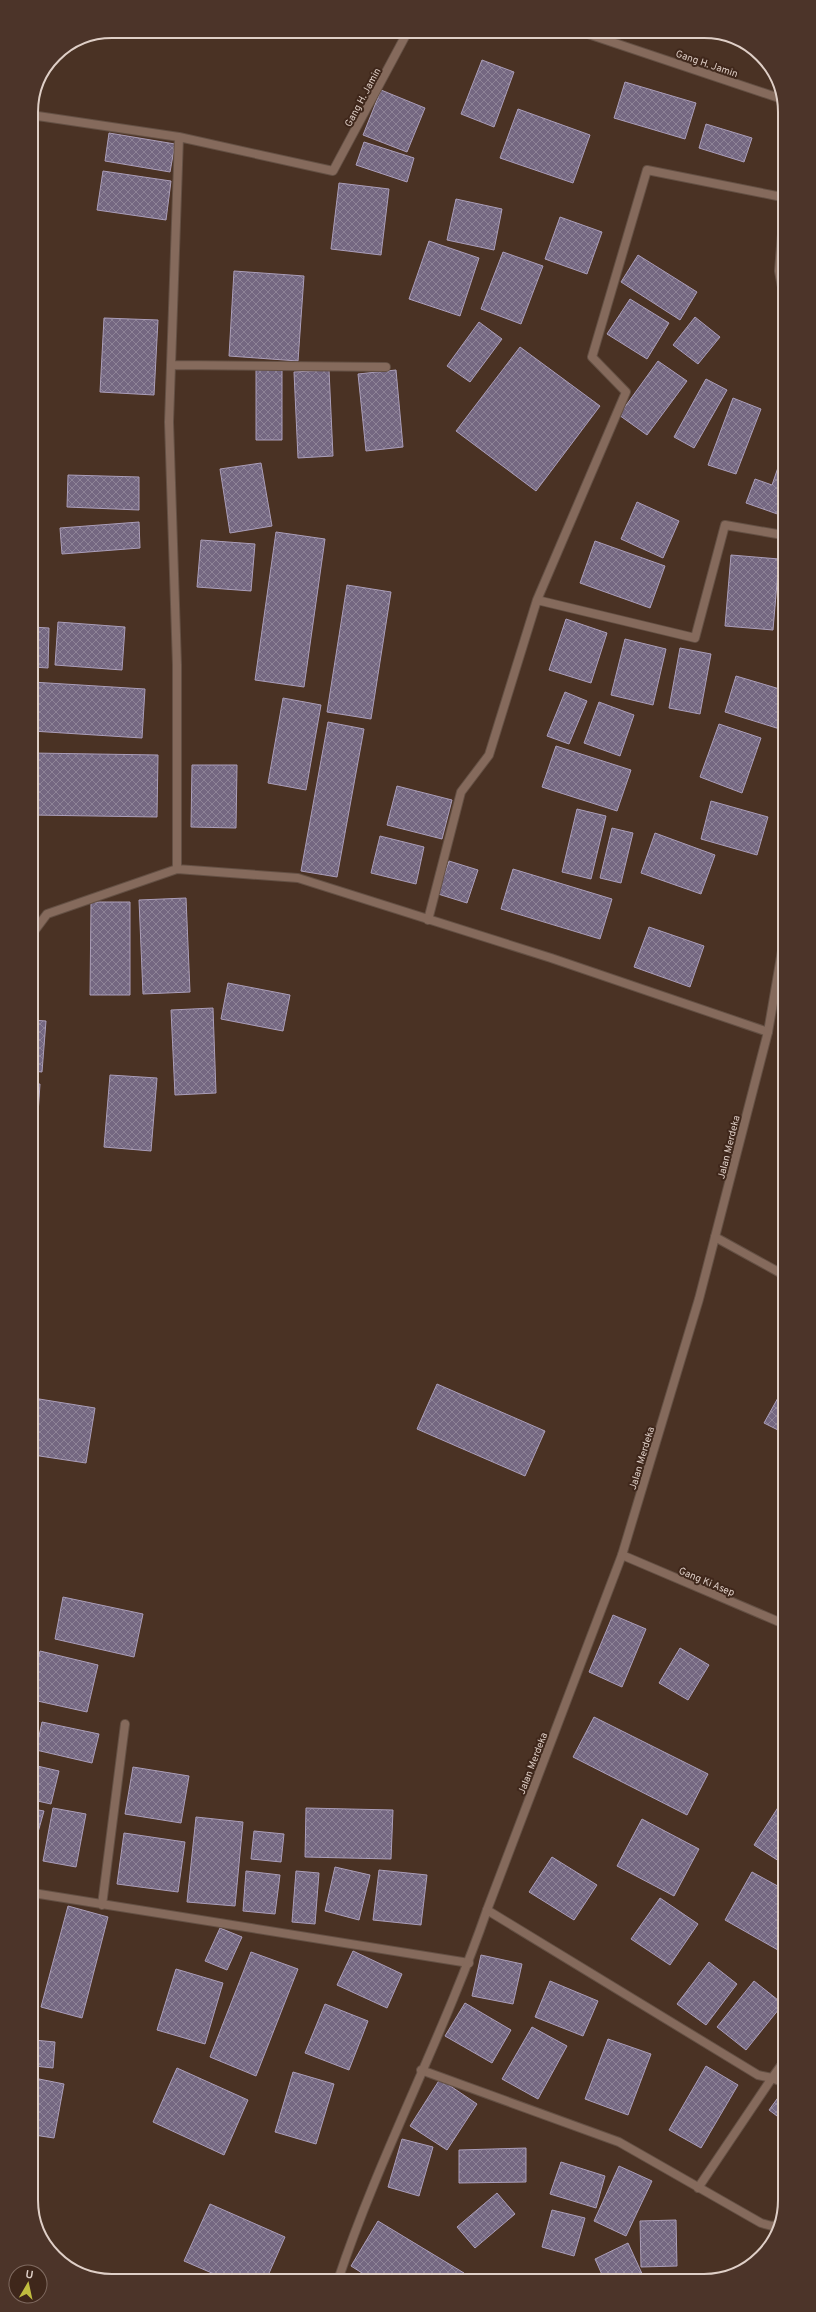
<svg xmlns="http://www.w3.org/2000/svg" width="816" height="2312" font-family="Overpass,sans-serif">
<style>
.building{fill:url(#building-cross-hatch);stroke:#ab9eb9}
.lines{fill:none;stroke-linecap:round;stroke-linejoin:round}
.service-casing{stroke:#645044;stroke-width:10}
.minor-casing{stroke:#645044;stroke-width:10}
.tertiary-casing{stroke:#645044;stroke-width:10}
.service{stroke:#856a5c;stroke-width:8}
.minor{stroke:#856a5c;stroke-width:8}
.tertiary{stroke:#856a5c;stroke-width:8}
.labels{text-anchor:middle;stroke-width:4;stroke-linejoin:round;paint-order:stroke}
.street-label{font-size:10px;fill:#dfcfc7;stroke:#3f271b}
.rim{fill:none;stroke:#dfcfc7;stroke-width:2}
</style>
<defs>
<pattern id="building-cross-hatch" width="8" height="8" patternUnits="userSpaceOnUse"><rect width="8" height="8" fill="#746781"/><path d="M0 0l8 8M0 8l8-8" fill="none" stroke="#8e8397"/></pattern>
</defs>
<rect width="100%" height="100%" fill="#4a3224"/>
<path class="building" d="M 482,60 L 514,72 L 494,127 L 461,114 Z
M 625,82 L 696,103 L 685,139 L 614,118 Z
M 381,90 L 425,108 L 407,152 L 363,135 Z
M 518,109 L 590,135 L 573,183 L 500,158 Z
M 706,124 L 752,138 L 744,162 L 699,148 Z
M 109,133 L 175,144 L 170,172 L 105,161 Z
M 364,142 L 414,158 L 407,182 L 356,165 Z
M 103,171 L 171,181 L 166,220 L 97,210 Z
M 339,183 L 389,189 L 381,255 L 331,249 Z
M 456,199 L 502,209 L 494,250 L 447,240 Z
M 560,217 L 602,232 L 587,274 L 545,259 Z
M 429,241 L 479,258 L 460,316 L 409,299 Z
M 503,252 L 543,266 L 521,324 L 481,309 Z
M 638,255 L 697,292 L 680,320 L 621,282 Z
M 234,271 L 304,276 L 298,361 L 229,356 Z
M 630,299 L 669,323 L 647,359 L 607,334 Z
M 695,317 L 720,337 L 698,364 L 673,345 Z
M 104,318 L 158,320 L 154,395 L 100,392 Z
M 479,322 L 502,339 L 470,382 L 447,366 Z
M 520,347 L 600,406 L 536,491 L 456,431 Z
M 658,361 L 687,381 L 647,435 L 619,415 Z
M 256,370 L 282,370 L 282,440 L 256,440 Z
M 329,370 L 333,456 L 298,458 L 294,372 Z
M 396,370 L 403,447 L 366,451 L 358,374 Z
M 706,379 L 727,390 L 694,448 L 674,437 Z
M 733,398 L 761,409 L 736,474 L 708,465 Z
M 783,453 L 783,516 L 746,503 L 755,479 L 772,485 Z
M 261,463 L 272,526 L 230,533 L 220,469 Z
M 68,475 L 139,477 L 139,510 L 67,507 Z
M 637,502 L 679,521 L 663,558 L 621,539 Z
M 139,522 L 140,548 L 62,554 L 60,528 Z
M 276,532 L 325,539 L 304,687 L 255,680 Z
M 201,540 L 255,544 L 251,591 L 197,587 Z
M 595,541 L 665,566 L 650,608 L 580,583 Z
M 731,555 L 779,559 L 773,630 L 725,626 Z
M 347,585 L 391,592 L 371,719 L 327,712 Z
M 566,619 L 607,633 L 591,683 L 549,670 Z
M 58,622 L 125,627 L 122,670 L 55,665 Z
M 32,627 L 49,628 L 48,668 L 32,667 Z
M 625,639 L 666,649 L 653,705 L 611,695 Z
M 680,648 L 711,654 L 700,714 L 669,708 Z
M 736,676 L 783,690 L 783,730 L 725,712 Z
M 32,682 L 145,689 L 142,738 L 32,731 Z
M 565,692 L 587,701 L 569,744 L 547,736 Z
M 283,698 L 321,705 L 306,790 L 268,783 Z
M 599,702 L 634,715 L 620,756 L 584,743 Z
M 328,722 L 364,729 L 337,877 L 301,871 Z
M 719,724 L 761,738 L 742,793 L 700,777 Z
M 556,746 L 631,770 L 617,811 L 542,787 Z
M 32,753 L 158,755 L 157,817 L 32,815 Z
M 192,765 L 237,765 L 236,828 L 191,827 Z
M 397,786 L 452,800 L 442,839 L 387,825 Z
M 711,801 L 768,817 L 757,855 L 701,839 Z
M 577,809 L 606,816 L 591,879 L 562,872 Z
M 612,828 L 633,833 L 621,883 L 600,878 Z
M 655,833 L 715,855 L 701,894 L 641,873 Z
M 380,836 L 424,847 L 416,884 L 371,873 Z
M 449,861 L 478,870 L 467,903 L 438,894 Z
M 513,869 L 612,899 L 600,939 L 501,909 Z
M 186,898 L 190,992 L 143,994 L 139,900 Z
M 91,902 L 130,902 L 130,995 L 90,995 Z
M 649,927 L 704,946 L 690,987 L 634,967 Z
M 228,983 L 290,995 L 283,1031 L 221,1019 Z
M 213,1008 L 216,1093 L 175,1095 L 171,1010 Z
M 32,1020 L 46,1021 L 42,1072 L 32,1071 Z
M 110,1075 L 157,1078 L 151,1151 L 104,1147 Z
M 32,1084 L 40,1084 L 37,1129 L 32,1128 Z
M 437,1384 L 545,1431 L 525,1476 L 417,1429 Z
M 784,1387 L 784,1433 L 764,1423 Z
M 33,1398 L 95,1408 L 86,1463 L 33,1455 Z
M 63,1597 L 143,1614 L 134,1657 L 55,1639 Z
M 613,1615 L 646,1629 L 622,1687 L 589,1672 Z
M 680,1648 L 709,1665 L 688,1700 L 659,1683 Z
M 40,1651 L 98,1665 L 87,1712 L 33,1700 L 33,1681 Z
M 594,1717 L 708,1774 L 687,1815 L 573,1757 Z
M 42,1722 L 99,1734 L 92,1763 L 36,1750 Z
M 33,1765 L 59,1771 L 51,1804 L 33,1800 Z
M 133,1767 L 189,1776 L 181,1823 L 125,1814 Z
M 784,1798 L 785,1865 L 754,1845 Z
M 53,1808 L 86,1814 L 76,1867 L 43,1861 Z
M 306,1808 L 393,1810 L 391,1859 L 305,1857 Z
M 33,1809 L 44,1811 L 33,1850 Z
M 196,1817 L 243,1822 L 235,1906 L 187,1902 Z
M 642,1819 L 699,1849 L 674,1896 L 617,1866 Z
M 254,1831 L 284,1834 L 281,1862 L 251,1859 Z
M 124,1833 L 185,1842 L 178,1892 L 117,1884 Z
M 552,1857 L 597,1885 L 574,1920 L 529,1892 Z
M 335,1867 L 370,1875 L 359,1920 L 325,1911 Z
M 379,1870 L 427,1875 L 421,1925 L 373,1920 Z
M 246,1871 L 280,1875 L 275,1914 L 243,1911 Z
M 296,1871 L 319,1873 L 315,1924 L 292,1922 Z
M 752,1872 L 785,1890 L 785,1954 L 725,1920 Z
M 660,1898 L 698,1924 L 670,1965 L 631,1939 Z
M 68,1906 L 108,1917 L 82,2018 L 41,2007 Z
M 33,1918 L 37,1918 L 33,1941 Z
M 220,1928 L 242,1937 L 227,1970 L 205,1961 Z
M 353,1951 L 402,1974 L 387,2008 L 337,1985 Z
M 251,1952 L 298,1969 L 256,2076 L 210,2057 Z
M 481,1955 L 522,1964 L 513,2004 L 472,1996 Z
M 709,1962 L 737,1984 L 706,2025 L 677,2004 Z
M 176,1969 L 223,1983 L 205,2044 L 157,2030 Z
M 550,1981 L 598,2001 L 583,2036 L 535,2017 Z
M 754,1981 L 783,2004 L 746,2050 L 717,2027 Z
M 465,2003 L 511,2030 L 492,2063 L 445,2036 Z
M 325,2004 L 368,2021 L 349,2070 L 305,2053 Z
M 532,2027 L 567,2046 L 538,2099 L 502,2079 Z
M 608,2039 L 651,2054 L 628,2115 L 585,2099 Z
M 34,2040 L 55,2042 L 53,2068 L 34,2066 Z
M 706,2066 L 738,2085 L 701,2148 L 669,2130 Z
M 177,2068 L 248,2100 L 224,2155 L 153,2122 Z
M 293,2072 L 334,2084 L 316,2144 L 275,2132 Z
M 34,2078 L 64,2084 L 54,2138 L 34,2135 Z
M 440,2079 L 477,2104 L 447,2150 L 410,2126 Z
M 785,2088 L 785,2122 L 769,2110 Z
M 402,2139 L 433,2147 L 419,2196 L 388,2187 Z
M 526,2148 L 526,2182 L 459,2183 L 459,2150 Z
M 561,2162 L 605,2176 L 596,2208 L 550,2194 Z
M 619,2166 L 652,2181 L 626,2236 L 594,2221 Z
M 497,2193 L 515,2214 L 475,2248 L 457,2227 Z
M 210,2204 L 285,2237 L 266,2280 L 228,2280 L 184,2261 Z
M 552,2210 L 585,2218 L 574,2256 L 542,2247 Z
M 676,2220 L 677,2266 L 641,2267 L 640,2221 Z
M 378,2221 L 464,2273 L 461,2279 L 373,2280 L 351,2266 Z
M 628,2243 L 644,2278 L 604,2279 L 595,2259 Z"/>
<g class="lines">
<g class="service-casing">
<path id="service" d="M 715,1237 L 784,1275"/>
</g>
<g class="minor-casing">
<path id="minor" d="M 579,31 L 782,99
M 31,115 L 179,137 L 333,171 L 408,31
M 171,365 L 386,367
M 537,600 L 695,638 L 725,525 L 783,535
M 177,869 L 177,665 L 169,422 L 179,137
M 428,920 L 461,792 L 489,755 L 537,600 L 626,392 L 592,357 L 647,170 L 782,197
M 32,934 L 47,914 L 177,869 L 298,878 L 551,958 L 768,1032
M 622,1555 L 784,1624
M 33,1893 L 469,1963
M 102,1905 L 125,1724
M 487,1910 L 758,2075 L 772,2078 L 785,2060
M 421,2070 L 619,2142 L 761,2223 L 772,2226 L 777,2225
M 698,2188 L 772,2078 L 785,2083"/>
</g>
<g class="tertiary-casing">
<path id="tertiary" d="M 782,234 L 779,271 L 782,287
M 338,2280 C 380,2154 444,2035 487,1910 L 622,1555 L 699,1299 L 768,1032 L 783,945"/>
</g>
<use href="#service" class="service"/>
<use href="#minor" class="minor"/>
<use href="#tertiary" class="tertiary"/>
</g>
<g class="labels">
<g class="street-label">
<text transform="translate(707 63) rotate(19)" y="4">Gang H. Jamin</text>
<text transform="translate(362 97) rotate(-62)" y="4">Gang H. Jamin</text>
<text transform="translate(728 1147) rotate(-76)" y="4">Jalan Merdeka</text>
<text transform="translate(641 1458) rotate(-73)" y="4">Jalan Merdeka</text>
<text transform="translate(707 1581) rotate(23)" y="4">Gang Ki Asep</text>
<text transform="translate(532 1763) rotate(-69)" y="4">Jalan Merdeka</text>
</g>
</g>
<path d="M0 0H816V2312H0ZM112 38H704A74 74 0 0 1 778 112V2200A74 74 0 0 1 704 2274H112A74 74 0 0 1 38 2200V112A74 74 0 0 1 112 38Z" fill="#4c3429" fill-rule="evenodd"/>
<path class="rim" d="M112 38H704A74 74 0 0 1 778 112V2200A74 74 0 0 1 704 2274H112A74 74 0 0 1 38 2200V112A74 74 0 0 1 112 38Z"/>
<g transform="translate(28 2284) rotate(9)"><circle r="19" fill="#3f271b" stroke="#7f6a60"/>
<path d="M0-3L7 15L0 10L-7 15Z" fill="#c1bd3f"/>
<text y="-6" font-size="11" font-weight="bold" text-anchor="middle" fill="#dfcfc7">U</text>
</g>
</svg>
